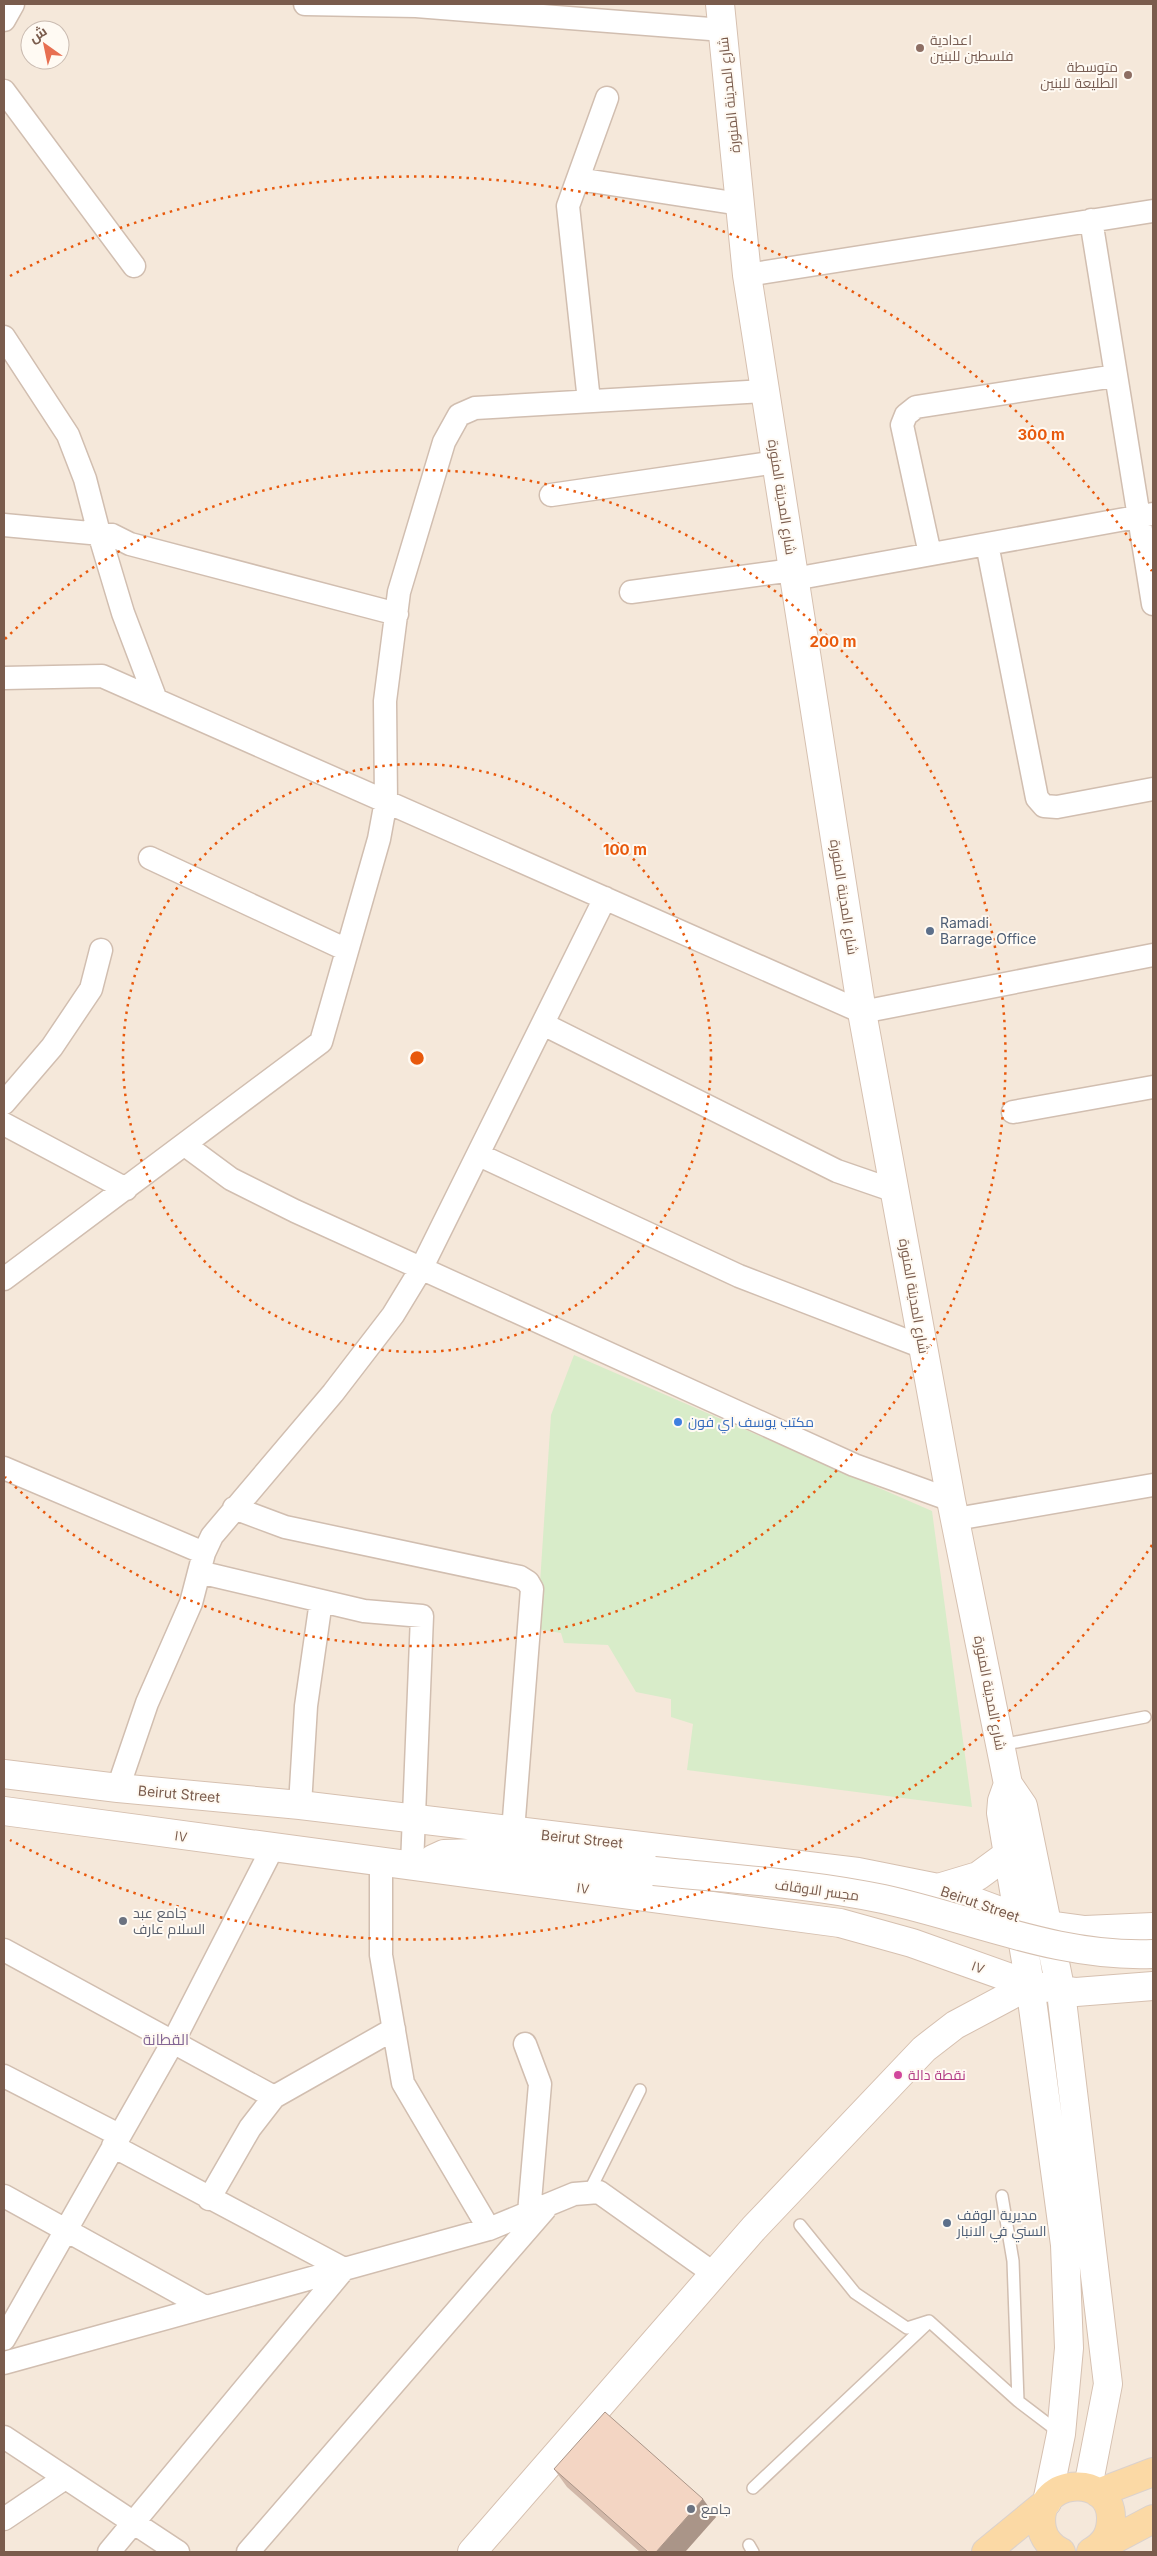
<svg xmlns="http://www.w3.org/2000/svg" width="1157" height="2556" font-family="Inter,Cairo,sans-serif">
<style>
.residential{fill:#f5e8da;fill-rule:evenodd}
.green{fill:#d8ecc9}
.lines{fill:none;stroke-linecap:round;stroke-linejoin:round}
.lane-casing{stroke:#d1beb0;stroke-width:14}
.street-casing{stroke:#d1beb0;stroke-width:25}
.secondary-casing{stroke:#d6c0b0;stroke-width:30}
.primary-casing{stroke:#dad1cd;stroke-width:30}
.lane{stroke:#fff;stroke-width:11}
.street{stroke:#fff;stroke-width:22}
.secondary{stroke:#fff;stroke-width:28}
.primary{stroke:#fbd9a5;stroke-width:28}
.secondary-bridge-casing{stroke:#d6c0b0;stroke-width:30;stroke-linecap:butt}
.secondary-bridge{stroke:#fff;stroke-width:28}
.wall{fill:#d1b7a8}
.shaded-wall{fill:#aa9588}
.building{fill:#f3d5c3;stroke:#aa9588}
.ring{fill:none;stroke:#e8590c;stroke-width:2.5;stroke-dasharray:2.5 5}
.education-dot{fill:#8d6e63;stroke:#fffaf3;stroke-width:2}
.service-dot{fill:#5c6f8a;stroke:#fffaf3;stroke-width:2}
.shop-dot{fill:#3f7fe0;stroke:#fffaf3;stroke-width:2}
.worship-dot{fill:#6b7280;stroke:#fffaf3;stroke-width:2}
.hotel-dot{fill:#d1479c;stroke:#fffaf3;stroke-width:2}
.labels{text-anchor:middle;stroke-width:4;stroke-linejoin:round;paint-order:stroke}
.education-label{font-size:14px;fill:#785e54;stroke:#fffaf3;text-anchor:start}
.street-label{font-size:14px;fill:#7a5c4d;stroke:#fffaf3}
.service-label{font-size:14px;fill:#4e5e75;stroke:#fffaf3;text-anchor:start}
.shop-label{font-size:14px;fill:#366cbe;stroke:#fffaf3;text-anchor:start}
.worship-label{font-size:14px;fill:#5b616d;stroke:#fffaf3;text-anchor:start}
.hotel-label{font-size:14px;fill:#b23c85;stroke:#fffaf3;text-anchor:start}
.neighbourhood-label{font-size:15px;fill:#846695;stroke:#fffaf3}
.centre{fill:#e8590c;stroke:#fffaf3;stroke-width:2.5}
.ring-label{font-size:15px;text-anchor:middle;font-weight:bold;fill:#e8590c;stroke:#fffaf3;stroke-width:4;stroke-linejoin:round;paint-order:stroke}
</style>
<rect width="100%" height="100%" fill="#fdf6ec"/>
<path class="residential" d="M 4,4 L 1153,4 L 1153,2552 L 4,2552 ZM 30,30 L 60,30 L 60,60 L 30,60 Z"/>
<path class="green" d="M 574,1355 L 932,1511 L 972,1807 L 687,1770 L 693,1724 L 671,1717 L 671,1699 L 636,1692 L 608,1645 L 564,1643 L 561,1633 L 537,1629 L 551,1415 Z"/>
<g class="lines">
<g class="lane-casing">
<path id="lane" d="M 1001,1745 L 1145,1717
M 589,2192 L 640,2090
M 1002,2196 L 1013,2261 L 1018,2401
M 800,2225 L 855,2293 L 907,2328 L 929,2321 L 1018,2401 L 1060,2433
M 753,2488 L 928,2323
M 749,2545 L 753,2552"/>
</g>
<g class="street-casing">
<path id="street" d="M 305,4 L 416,6 L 723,30
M 4,20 L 13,4
M 4,91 L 134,266
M 578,179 L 740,204
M 1091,220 L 1153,604
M 747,275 L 1153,211
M 4,337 L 68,435 L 85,479 L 99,533 L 123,613 L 156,700
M 589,401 L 568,206 L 607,98
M 551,495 L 776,462
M 4,525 L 112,535 L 130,544 L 397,614
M 987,544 L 1037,798 L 1044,806 L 1057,807 L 1153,789
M 930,554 L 902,425 L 906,415 L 916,407 L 1115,376
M 794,579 L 1153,514
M 631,592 L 793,570
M 4,678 L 102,676 L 862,1012 L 1153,955
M 150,858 L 347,950
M 543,1024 L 837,1171 L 895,1191
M 4,1103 L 52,1047 L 91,989 L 101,950
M 1013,1112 L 1153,1087
M 4,1124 L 126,1189
M 185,1145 L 231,1179 L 295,1211 L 854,1465 L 951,1500
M 479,1155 L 739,1276 L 923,1347
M 4,1279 L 321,1042 L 379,839 L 386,801 L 385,701 L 399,592 L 444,442 L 459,415 L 475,408 L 765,391
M 4,1468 L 204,1553
M 234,1508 L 285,1527 L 520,1577 L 528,1582 L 532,1589 L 513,1831
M 956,1519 L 1153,1485
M 199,1572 L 364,1611 L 422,1616 L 412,1865
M 118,1788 L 147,1703 L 191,1603 L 204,1553 L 212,1536 L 333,1393 L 393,1315 L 421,1269 L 605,898
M 300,1805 L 306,1706 L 321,1601
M 381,1860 L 381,1955 L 403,2083 L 489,2229
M 4,1950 L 274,2097
M 525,2044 L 540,2084 L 529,2213
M 4,2076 L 119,2135
M 4,2196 L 205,2307
M 209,2199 L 250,2128 L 274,2097 L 394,2029
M 4,2339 L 173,2042 L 272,1849
M 4,2363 L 489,2229 L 574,2194 L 599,2192 L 713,2273
M 4,2437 L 178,2552
M 4,2519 L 65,2478
M 109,2552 L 344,2269 L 113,2146
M 248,2552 L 545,2209"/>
</g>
<g class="secondary-casing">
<path id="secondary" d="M 720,4 L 747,275 L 862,1012 L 951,1500 L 1008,1784 L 1023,1806 L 1061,1992 L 1108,2384 L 1088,2487
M 4,1774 L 118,1788 L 300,1805 L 858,1872 L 938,1888 L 1019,1918 L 1048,1925 L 1085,1930 L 1153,1927
M 1008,1784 L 1002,1801 L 1001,1813 L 1030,1985 L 1065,2245 L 1069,2348 L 1061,2434 L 1047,2502
M 4,1811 C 282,1850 561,1885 840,1923 L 912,1943 L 1030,1985 L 1076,1992 L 1153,1986
M 433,1859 L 444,1854 L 476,1853 L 654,1871
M 938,1888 L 978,1876 L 1008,1854
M 472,2552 L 754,2228 L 924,2049 L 955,2025 L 1030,1985"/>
</g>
<g class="primary-casing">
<path id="primary" d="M 1098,2493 L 1153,2472
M 1100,2547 L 1153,2519
M 986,2552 L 1047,2502
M 1061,2552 C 1052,2548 1044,2539 1042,2529 C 1032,2477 1111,2472 1111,2518 C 1111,2534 1105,2544 1091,2552"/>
</g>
<use href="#lane" class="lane"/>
<use href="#street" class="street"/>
<use href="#secondary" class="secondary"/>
<use href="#primary" class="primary"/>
<g class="secondary-bridge-casing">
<path id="secondary-bridge" d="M 654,1871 C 730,1879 808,1883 883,1899 C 974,1919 1059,1958 1153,1954"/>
</g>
<use href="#secondary-bridge" class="secondary-bridge"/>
</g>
<path class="wall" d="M 554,2469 L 716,2517 L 685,2552 L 640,2552 L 567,2487 Z"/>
<path class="shaded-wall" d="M 703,2499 L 716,2517 L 685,2552 L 656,2552 Z"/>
<path class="building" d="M 605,2412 L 703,2499 L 656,2552 L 648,2552 L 554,2469 Z"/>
<g class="ring">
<circle cx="417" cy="1058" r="294"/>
<path d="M5 639A588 588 0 1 1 5 1477"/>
<path d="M1152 1545A882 882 0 0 1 10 1840M10 276A882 882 0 0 1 1152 571"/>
</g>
<g class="education-dot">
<circle cx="920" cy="48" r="5"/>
<circle cx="1128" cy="75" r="5"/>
</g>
<g class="service-dot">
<circle cx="930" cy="931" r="5"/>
<circle cx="947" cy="2223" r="5"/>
</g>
<circle class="shop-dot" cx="678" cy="1422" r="5"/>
<g class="worship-dot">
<circle cx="123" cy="1921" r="5"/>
<circle cx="691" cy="2509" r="5"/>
</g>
<circle class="hotel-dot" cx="898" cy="2075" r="5"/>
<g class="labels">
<g class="education-label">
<text x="930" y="45">اعدادية<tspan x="930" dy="16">فلسطين للبنين</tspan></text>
<text x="1118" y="72" text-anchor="end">متوسطة<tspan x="1118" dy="16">الطليعة للبنين</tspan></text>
</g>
<g class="street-label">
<text transform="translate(729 95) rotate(-96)" y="5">شارع المدينة المنورة</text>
<text transform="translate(782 497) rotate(81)" y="5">شارع المدينة المنورة</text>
<text transform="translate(844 897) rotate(81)" y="5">شارع المدينة المنورة</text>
<text transform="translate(914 1296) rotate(80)" y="5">شارع المدينة المنورة</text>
<text transform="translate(990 1693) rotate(79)" y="5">شارع المدينة المنورة</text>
<text transform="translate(179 1794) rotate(5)" y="5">Beirut Street</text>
<text transform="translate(181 1836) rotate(8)" y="5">١٧</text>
<text transform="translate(582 1839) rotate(6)" y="5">Beirut Street</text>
<text transform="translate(583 1888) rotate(8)" y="5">١٧</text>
<text transform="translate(817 1890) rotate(8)" y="5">مجسر الاوقاف</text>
<text transform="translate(980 1904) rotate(19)" y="5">Beirut Street</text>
<text transform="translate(978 1967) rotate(20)" y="5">١٧</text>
</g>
<g class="service-label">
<text x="940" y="928">Ramadi<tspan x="940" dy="16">Barrage Office</tspan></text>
<text x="957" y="2220">مديرية الوقف<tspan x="957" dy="16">السني في الانبار</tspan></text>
</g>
<g class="shop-label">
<text x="688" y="1427">مكتب يوسف اي فون</text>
</g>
<g class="worship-label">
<text x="133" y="1918">جامع عبد<tspan x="133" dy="16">السلام عارف</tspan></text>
<text x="701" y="2514">جامع</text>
</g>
<g class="hotel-label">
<text x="908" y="2080">نقطة دالة</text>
</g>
<g class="neighbourhood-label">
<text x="166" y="2045">القطانة</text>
</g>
</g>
<circle cx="417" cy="1058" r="8" class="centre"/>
<g class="ring-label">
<text x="1041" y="440">300 m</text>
<text x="833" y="647">200 m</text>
<text x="625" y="855">100 m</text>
</g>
<rect width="1157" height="2556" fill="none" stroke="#7a5c4d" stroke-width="10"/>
<g transform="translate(45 45) rotate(327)"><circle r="24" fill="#fffaf3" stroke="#cabbb1"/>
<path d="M0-4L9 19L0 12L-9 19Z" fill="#e76f51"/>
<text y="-8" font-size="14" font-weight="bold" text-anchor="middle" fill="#7a5c4d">ش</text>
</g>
</svg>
